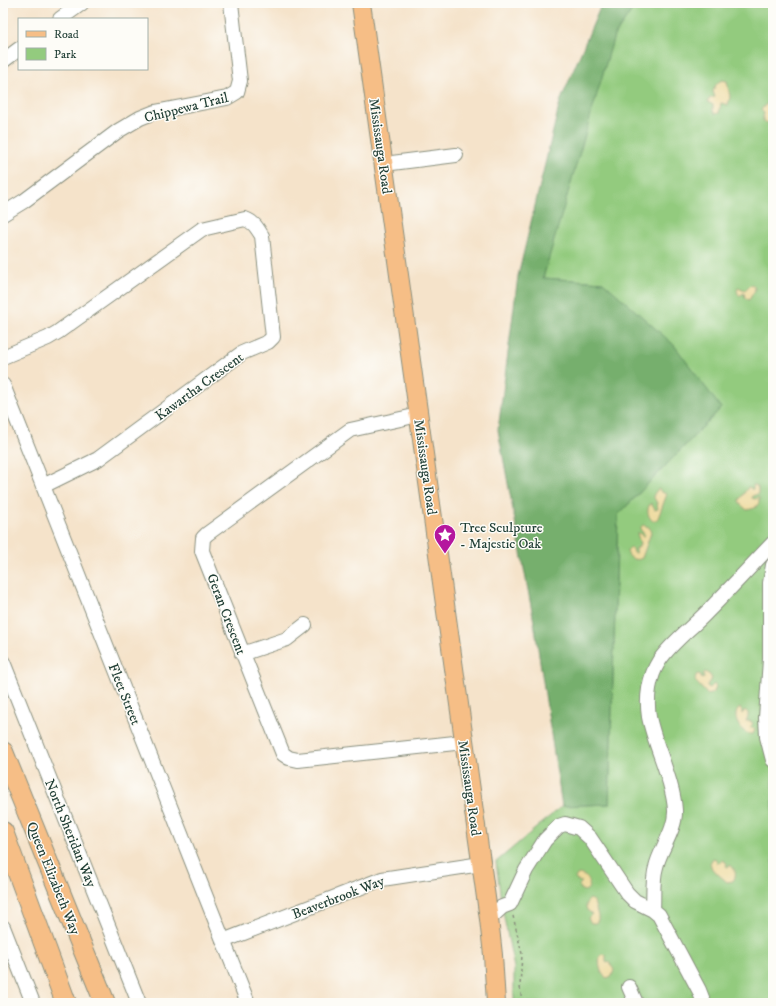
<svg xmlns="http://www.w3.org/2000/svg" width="776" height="1006" font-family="'IM FELL DW Pica',serif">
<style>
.green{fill:#93cb7e;stroke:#598459}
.forest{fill:#76af6d;stroke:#4a7650}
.sand{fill:#eeda9e;stroke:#868c69}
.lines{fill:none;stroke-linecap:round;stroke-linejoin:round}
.minor-casing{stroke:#8a907f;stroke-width:16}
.major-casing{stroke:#8a907f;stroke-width:20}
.highway-casing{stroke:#8a907f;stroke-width:22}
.path{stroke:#8a907f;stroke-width:1.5;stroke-dasharray:3 3;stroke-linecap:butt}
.minor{stroke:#fff;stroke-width:14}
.major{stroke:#f6be86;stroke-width:18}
.highway{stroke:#f6be86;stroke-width:20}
.labels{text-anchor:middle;stroke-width:3;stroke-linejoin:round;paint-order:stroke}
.street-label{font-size:14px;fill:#1f3d34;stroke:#fdfcf7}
.poi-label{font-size:14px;fill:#1f3d34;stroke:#fdfcf7;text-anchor:start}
</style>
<rect width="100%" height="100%" fill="#fdfcf7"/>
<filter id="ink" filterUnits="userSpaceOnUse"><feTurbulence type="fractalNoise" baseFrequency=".025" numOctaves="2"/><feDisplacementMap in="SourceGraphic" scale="8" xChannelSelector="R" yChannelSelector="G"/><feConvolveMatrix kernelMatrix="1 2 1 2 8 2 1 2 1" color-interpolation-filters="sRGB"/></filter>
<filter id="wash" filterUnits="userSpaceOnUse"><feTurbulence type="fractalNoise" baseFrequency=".012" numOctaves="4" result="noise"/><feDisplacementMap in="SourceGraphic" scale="16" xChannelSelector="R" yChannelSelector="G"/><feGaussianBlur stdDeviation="0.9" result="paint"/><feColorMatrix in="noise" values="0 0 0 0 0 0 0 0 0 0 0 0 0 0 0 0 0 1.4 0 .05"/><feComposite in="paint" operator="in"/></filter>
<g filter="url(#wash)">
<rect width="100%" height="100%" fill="#f5e3ca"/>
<path class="green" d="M 616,3 L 773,3 L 773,1003 L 514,1003 L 514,968 L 502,907 L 496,862 L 562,806 L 609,804 L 618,515 L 721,408 L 603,282 L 543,278 Z"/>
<path class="forest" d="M 602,3 L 637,3 L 614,36 L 543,278 L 603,282 L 674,345 L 721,408 L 618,515 L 609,804 L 562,806 L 534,622 L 498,430 L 518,276 L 560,102 Z"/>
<path class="sand" d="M 722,80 L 727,81 L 730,97 L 728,105 L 721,103 L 719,113 L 715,114 L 713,111 L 713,105 L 708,102 L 710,98 L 715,97 L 713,92 C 714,87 717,82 722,80 Z
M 772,102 L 773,102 L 773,122 L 768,123 L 763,121 L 763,117 L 764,113 L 761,110 L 765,105 Z
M 750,285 L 754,286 L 755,290 L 749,300 L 745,298 L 744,293 L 739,296 L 737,291 L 738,287 L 745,290 Z
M 753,485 L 756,485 L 758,488 L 758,494 L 752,496 L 752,498 L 755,499 L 759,497 L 759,503 L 755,508 L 747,510 L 740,504 L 739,500 L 749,486 L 751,489 L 753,489 Z
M 659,489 L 661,492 L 667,494 L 658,518 L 656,520 L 653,521 C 647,517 646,508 651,503 L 655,510 L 658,509 L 657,503 L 653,496 L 656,491 Z
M 643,525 L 649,527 L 651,533 L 642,558 C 636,562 628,558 627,551 L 631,548 L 633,549 L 634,553 L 636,553 L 636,548 L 638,548 L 640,544 L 637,533 L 639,533 L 643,536 L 645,535 L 640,529 L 641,527 Z
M 705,672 L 710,675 L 712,679 L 707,685 L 708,687 L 710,688 L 714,684 L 716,687 L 714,692 L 708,695 C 706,693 697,683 695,681 L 696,675 L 698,674 L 701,675 L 701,678 L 703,679 L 704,678 L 703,674 Z
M 740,708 L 742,710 L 742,714 L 745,710 L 748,713 L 748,717 L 746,721 L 751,721 L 753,724 L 750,727 L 751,728 L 754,728 L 755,730 L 753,734 C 742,736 729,715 740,708 Z
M 713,858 L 716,859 L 718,863 L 722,860 L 727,863 L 726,866 L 728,867 L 730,865 C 736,869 737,876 733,881 L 727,882 L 712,869 L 710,863 Z
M 578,874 C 587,875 593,882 587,890 L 584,891 L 580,889 L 579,885 L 582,882 L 577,881 L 575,878 Z
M 590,899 L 594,902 L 598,916 L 598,920 L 596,923 L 591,923 L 588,918 L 592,914 L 587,910 C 585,905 586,902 590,899 Z
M 603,954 L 606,955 L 606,962 L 607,963 L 609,962 L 614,970 L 612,976 L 607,978 C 600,975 598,963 600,956 Z"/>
</g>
<g filter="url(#ink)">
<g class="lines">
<g class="minor-casing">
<path id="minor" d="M 60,19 L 82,3
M 3,61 L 19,49
M 384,164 L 456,155
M 3,214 L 24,201 L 118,131 L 140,118 L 155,112 L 227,98 L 237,92 L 240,81 L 231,3
M 3,357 L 48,338 L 58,332 L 202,229 L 245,219 C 254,222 257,228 262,236 L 273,337 L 268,342 L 242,353 L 98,459 L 43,486
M 3,385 L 248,1003
M 419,415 L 350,430 L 207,534 L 203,538 L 202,551 L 283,754 L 289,758 L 298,760 L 464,742
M 773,565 L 770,583 L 770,659 L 766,718 L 767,737 L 773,760
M 242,654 L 287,639 L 305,625
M 3,662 L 139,1003
M 489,919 L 502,907 L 510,904 L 526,870 L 545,840 L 559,826 L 565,824 L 579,828 L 590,838 L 627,893 L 635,901 L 653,910
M 3,927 L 33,1003
M 223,941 L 382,879 L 481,864
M 629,987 L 636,1003
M 704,1003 L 699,990 L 659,915 L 653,910 C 654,896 652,880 656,867 C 660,849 676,830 675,810 C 673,780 655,747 649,717 C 646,698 649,677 659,661 C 670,644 689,630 704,615 C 727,592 750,567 773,543"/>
</g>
<g class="major-casing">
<path id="major" d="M 361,3 L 489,919 L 493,955 L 496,1003"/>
</g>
<g class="highway-casing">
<path id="highway" d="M 3,752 L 105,1003
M 3,832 L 66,1003"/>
</g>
<path class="path" d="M 513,916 L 522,954 L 520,986 L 522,1003"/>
<use href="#minor" class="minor"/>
<use href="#major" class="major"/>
<use href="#highway" class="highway"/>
</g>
</g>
<defs>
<g id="sight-pin" transform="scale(1.15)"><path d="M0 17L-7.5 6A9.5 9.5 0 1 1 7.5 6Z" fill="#b5179e" stroke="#fdfcf7"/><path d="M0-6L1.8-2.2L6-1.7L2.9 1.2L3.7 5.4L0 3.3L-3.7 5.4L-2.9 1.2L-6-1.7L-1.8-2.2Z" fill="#fff"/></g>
</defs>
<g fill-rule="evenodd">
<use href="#sight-pin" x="445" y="535"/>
</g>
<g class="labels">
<g class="street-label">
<text transform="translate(186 107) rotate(-14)" y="5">Chippewa Trail</text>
<text transform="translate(381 146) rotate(82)" y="5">Mississauga Road</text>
<text transform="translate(199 386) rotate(-36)" y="5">Kawartha Crescent</text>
<text transform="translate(426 467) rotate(82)" y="5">Mississauga Road</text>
<text transform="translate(227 614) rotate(69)" y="5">Geran Crescent</text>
<text transform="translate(125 694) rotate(68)" y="5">Fleet Street</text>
<text transform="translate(470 788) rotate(82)" y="5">Mississauga Road</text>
<text transform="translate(71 833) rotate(68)" y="5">North Sheridan Way</text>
<text transform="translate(54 878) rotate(68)" y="5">Queen Elizabeth Way</text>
<text transform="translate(338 897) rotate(-21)" y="5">Beaverbrook Way</text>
</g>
<g class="poi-label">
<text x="460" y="532">Tree Sculpture<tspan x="460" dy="16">- Majestic Oak</tspan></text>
</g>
</g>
<rect width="776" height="1006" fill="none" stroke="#fdfcf7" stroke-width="16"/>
<rect x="18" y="18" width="130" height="52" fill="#fdfcf7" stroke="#a4b0a9"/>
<rect x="26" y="31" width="20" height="6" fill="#f6be86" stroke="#a4b0a9"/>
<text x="54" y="38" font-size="12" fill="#1f3d34">Road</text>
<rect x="26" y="48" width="20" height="12" fill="#93cb7e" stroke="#a4b0a9"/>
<text x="54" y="58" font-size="12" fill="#1f3d34">Park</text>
</svg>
